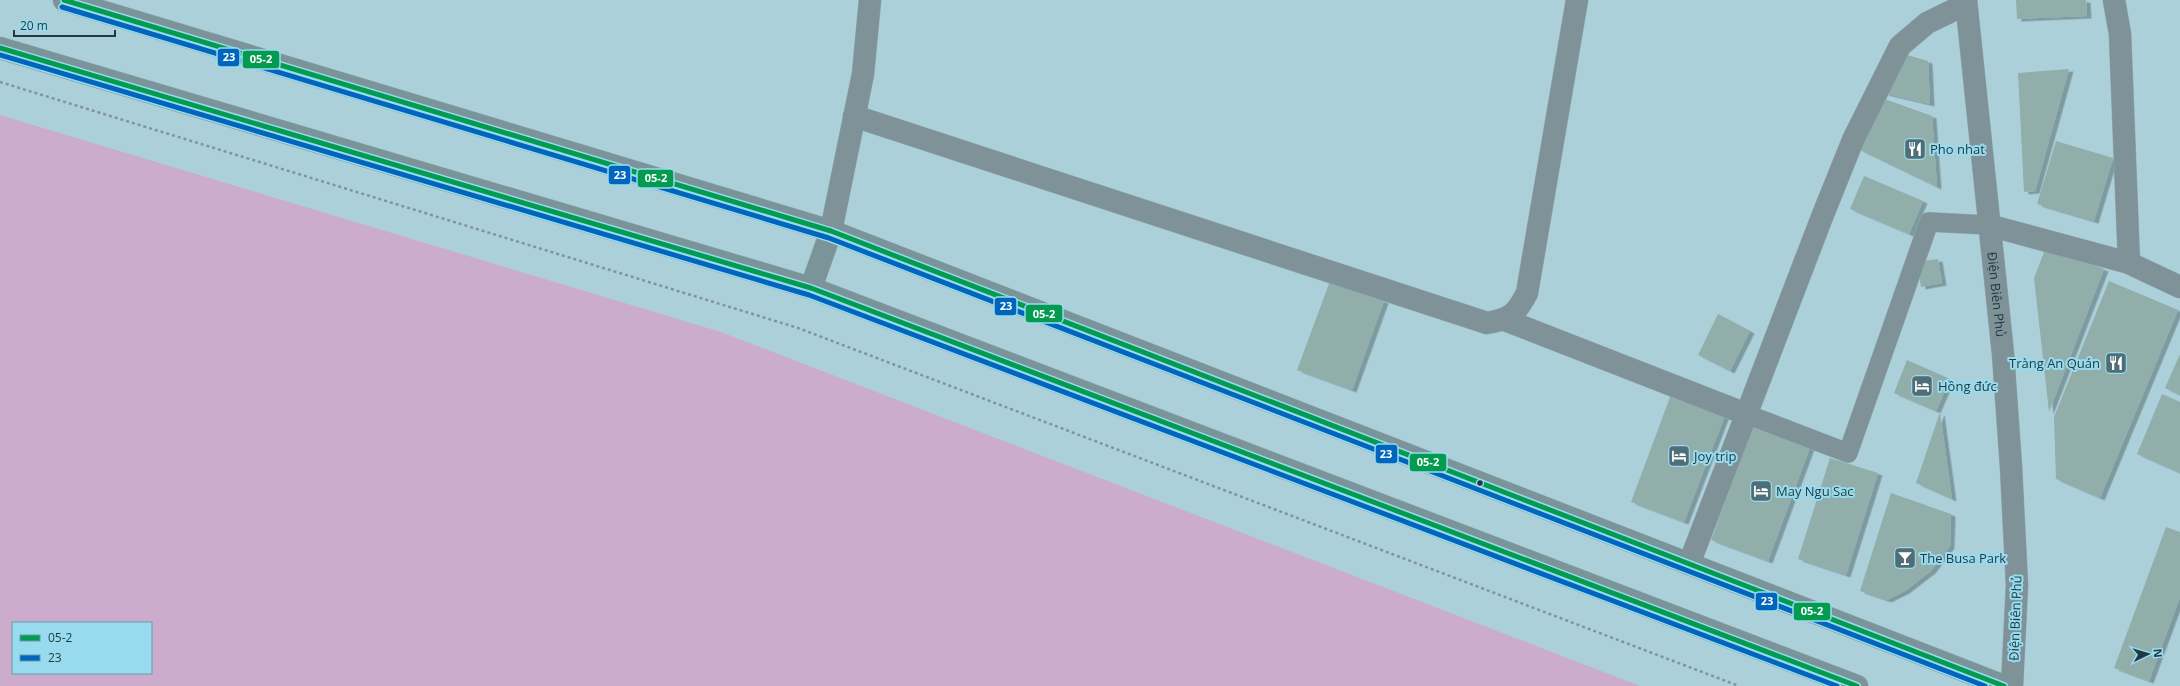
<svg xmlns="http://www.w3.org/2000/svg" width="2180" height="686" font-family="'Open Sans',sans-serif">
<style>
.water{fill:#cbaccd;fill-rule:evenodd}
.building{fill:#91aeab;filter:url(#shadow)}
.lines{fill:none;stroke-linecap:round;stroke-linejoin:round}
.service-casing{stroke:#90adb5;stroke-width:20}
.minor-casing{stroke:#90adb5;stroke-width:23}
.tertiary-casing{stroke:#90adb5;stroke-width:23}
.primary-casing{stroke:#90adb5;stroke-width:23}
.path{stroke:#81949a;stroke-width:2.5;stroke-dasharray:3 3;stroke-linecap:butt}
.service{stroke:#7f9297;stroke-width:19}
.minor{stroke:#7f9297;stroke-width:22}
.tertiary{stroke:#7f9297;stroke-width:22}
.primary{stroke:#7a949a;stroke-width:22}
.bus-1-casing{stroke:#98dbee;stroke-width:8}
.bus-2-casing{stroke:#98dbee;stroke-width:8}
.bus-1{stroke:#039b50;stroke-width:5}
.bus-2{stroke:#0065bd;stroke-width:5}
.bus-dot{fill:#1e3a42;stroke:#98dbee;stroke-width:1.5}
.labels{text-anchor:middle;stroke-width:4;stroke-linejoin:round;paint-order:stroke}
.poi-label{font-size:13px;fill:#1e3a42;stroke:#98dbee;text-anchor:start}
.street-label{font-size:13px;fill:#1e3a42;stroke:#98dbee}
.line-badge{stroke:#98dbee;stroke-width:1.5}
.badge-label{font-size:11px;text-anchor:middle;font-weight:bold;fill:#fff}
</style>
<defs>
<filter id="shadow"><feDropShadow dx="4.5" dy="2.5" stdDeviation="0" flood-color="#0004"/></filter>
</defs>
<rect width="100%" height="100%" fill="#acd0da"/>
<path class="water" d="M 0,115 L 721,332 L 1640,686 L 0,686 ZM 13,623 L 151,623 L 151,673 L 13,673 Z"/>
<path class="building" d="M 2016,0 L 2086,0 L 2087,16 L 2017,19 Z
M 1904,54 L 1928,61 L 1930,104 L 1884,93 Z
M 2069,69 L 2035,191 L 2024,192 L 2018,73 Z
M 1882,98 L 1932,116 L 1937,187 L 1860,150 Z
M 2056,141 L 2113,158 L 2094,221 L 2037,204 Z
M 1864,176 L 1923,201 L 1909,234 L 1850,209 Z
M 2046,247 L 2104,269 L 2049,412 L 2034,278 Z
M 1938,259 L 1942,283 L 1921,287 L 1917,262 Z
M 1330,281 L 1384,301 L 1352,390 L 1297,370 Z
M 2109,281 L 2178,310 L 2100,498 L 2056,479 L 2054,417 Z
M 1718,314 L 1750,331 L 1730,371 L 1698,355 Z
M 2180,354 L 2180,395 L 2165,388 Z
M 1907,360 L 1950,379 L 1936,411 L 1894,393 Z
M 1673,389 L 1727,410 L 1684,522 L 1631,502 Z
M 2162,394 L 2180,402 L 2180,473 L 2137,454 Z
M 1940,412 L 1952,499 L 1916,483 Z
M 1755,421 L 1812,442 L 1768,561 L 1711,540 Z
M 1830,458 L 1878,473 L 1846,575 L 1798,559 Z
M 1891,493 L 1951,514 L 1950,546 L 1931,571 L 1905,591 L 1887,600 L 1860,591 Z
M 2166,527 L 2180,532 L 2180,597 L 2149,681 L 2114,668 Z"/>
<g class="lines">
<g class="service-casing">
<path id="service" d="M 1746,414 L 1848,453 L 1929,222 L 1988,225"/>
</g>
<g class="minor-casing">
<path id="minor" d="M 2114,0 L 2120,34 L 2129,263
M 854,116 L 1487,323 C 1511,319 1516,314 1527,293 L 1577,0
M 1988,225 L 2129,263 L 2180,287
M 831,231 L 863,74 L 870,0
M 1505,320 L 1746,414
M 1689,564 L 1822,217 L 1853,140 L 1900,46 L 1927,23 L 1966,4"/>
</g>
<g class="tertiary-casing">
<g id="tertiary">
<path id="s1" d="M 1966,0 L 2003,354 L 2011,467 L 2017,585 L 2012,686"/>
</g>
</g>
<g class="primary-casing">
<path id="primary" d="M 64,0 L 831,231 L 2004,686
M 0,48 L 811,288 L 1857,686
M 811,288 L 831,231"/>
</g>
<path class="path" d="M 0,82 L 798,328 L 1739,686"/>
<use href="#service" class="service"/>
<use href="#minor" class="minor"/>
<use href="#tertiary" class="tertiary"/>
<use href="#primary" class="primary"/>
<g class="bus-1-casing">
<path id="bus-1" d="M 64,0 L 831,231 L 2004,686
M 0,48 L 811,288 L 1857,686"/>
</g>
<g class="bus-2-casing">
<path id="bus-2" d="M 62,7 L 829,238 L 1985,686
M 0,55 L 809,295 L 1837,686"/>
</g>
<use href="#bus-1" class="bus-1"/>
<use href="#bus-2" class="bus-2"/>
</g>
<defs>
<g id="restaurant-square" transform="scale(1.15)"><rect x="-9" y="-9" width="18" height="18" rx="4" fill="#506e77" stroke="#98dbee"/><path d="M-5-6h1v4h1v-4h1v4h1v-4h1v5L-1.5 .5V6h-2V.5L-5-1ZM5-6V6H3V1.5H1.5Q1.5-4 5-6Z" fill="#fff"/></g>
<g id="hotel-square" transform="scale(1.15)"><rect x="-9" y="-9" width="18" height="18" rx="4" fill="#506e77" stroke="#98dbee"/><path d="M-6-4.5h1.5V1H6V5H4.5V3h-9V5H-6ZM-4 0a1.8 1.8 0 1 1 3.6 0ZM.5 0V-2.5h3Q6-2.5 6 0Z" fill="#fff"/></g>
<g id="bar-square" transform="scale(1.15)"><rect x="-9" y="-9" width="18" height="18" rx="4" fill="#506e77" stroke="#98dbee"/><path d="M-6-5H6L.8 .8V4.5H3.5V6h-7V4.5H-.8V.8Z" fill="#fff"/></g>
</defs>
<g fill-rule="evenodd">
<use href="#restaurant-square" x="1915" y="149"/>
<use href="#restaurant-square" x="2116" y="363"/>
<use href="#hotel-square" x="1922" y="386"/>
<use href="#hotel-square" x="1679" y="456"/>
<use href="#hotel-square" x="1761" y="491"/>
<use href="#bar-square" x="1905" y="558"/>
</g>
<circle class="bus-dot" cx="1480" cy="483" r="3.5"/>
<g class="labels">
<g class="poi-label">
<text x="1930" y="154">Pho nhat</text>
<text x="2100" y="368" text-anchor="end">Tràng An Quán</text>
<text x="1938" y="391">Hồng đức</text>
<text x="1694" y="461">Joy trip</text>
<text x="1776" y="496">May Ngu Sac</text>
<text x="1920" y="563">The Busa Park</text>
</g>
<g class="street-label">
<text dy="5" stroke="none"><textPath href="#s1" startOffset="296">Điện Biên Phủ</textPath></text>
<text transform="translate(2015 618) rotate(-88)" y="5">Điện Biên Phủ</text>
</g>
</g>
<g class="line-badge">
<rect x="217" y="48" width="23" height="19" rx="4" fill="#0065bd"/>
<rect x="242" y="50" width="38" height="19" rx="4" fill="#039b50"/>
<rect x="608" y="165" width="23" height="20" rx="4" fill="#0065bd"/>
<rect x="637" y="169" width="37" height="19" rx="4" fill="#039b50"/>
<rect x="994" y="297" width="23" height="19" rx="4" fill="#0065bd"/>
<rect x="1025" y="304" width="38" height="19" rx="4" fill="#039b50"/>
<rect x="1375" y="444" width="23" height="20" rx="4" fill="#0065bd"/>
<rect x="1409" y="453" width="38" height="19" rx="4" fill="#039b50"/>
<rect x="1755" y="592" width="23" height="19" rx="4" fill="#0065bd"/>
<rect x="1793" y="602" width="38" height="19" rx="4" fill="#039b50"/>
</g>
<g class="badge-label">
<text x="229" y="61">23</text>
<text x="261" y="63">05-2</text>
<text x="620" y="179">23</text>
<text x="656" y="182">05-2</text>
<text x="1006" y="310">23</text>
<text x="1044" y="318">05-2</text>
<text x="1386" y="458">23</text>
<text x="1428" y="466">05-2</text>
<text x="1767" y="605">23</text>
<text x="1812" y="615">05-2</text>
</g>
<rect x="12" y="622" width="140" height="52" fill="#98dbee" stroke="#679ba9"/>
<rect x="20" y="635" width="20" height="6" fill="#039b50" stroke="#679ba9"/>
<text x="48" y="642" font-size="12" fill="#1e3a42">05-2</text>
<rect x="20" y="655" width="20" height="6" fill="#0065bd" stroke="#679ba9"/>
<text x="48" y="662" font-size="12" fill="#1e3a42">23</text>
<g transform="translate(2148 654) rotate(85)" stroke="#98dbee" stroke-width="3" paint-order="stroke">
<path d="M0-3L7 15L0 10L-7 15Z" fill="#1e3a42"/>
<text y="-6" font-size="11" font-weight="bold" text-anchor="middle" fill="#1e3a42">N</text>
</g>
<path d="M14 30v6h101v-6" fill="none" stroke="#1e3a42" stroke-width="2"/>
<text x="20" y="30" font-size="12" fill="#1e3a42" stroke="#98dbee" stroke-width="3" paint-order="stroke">20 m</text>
</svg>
